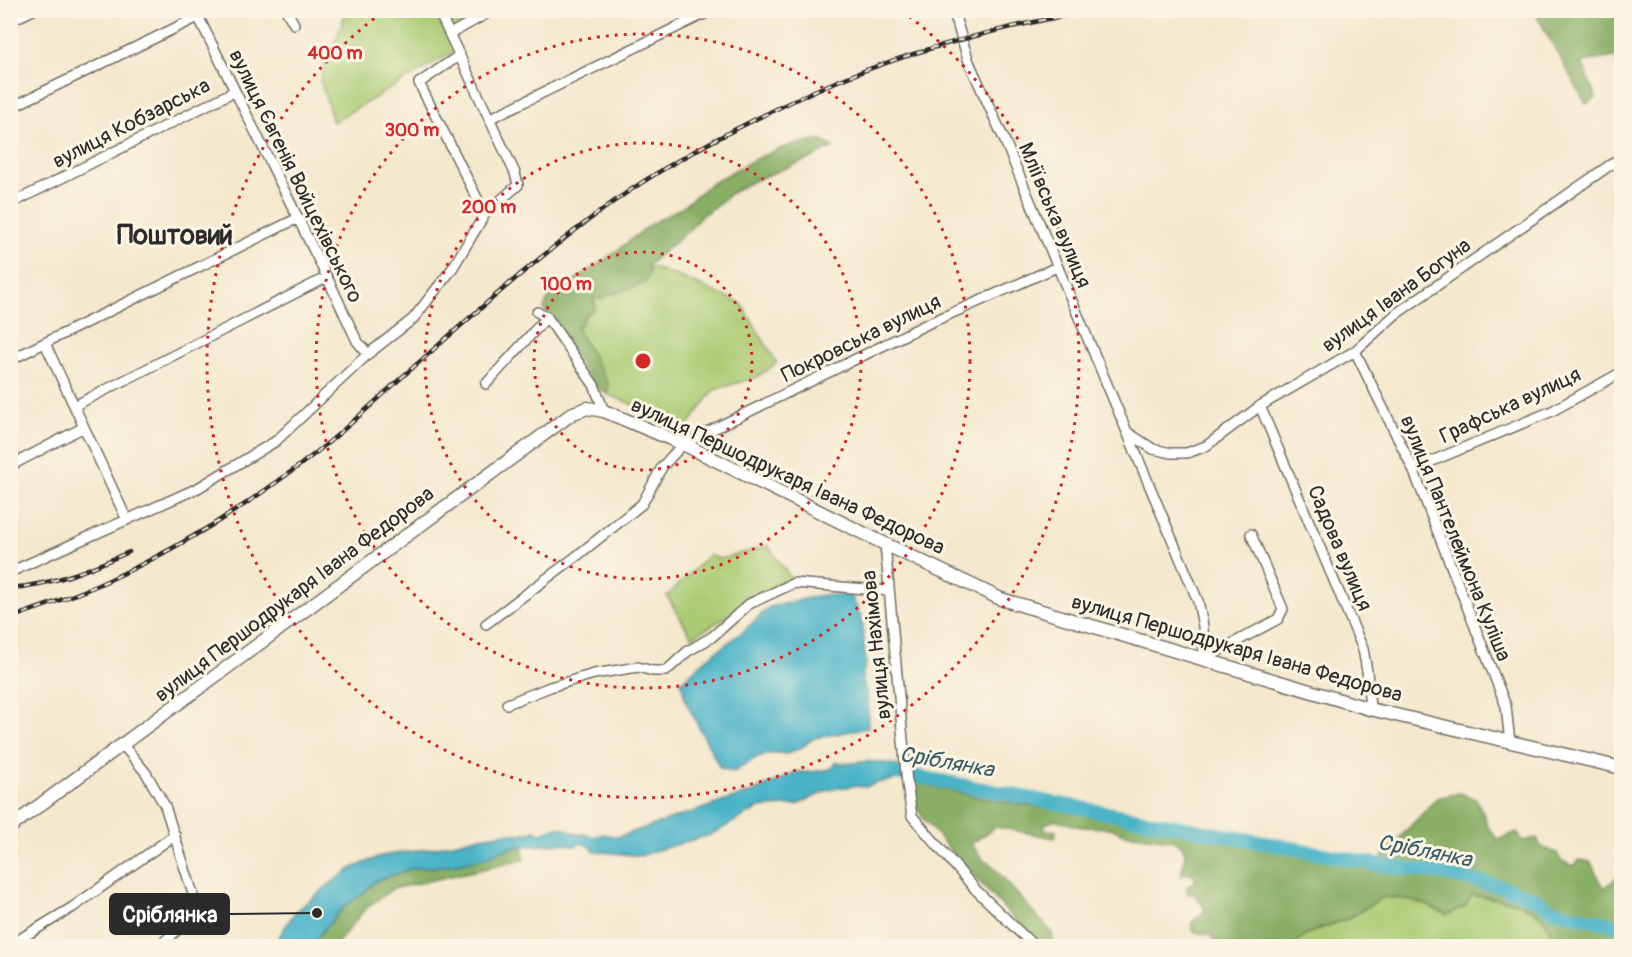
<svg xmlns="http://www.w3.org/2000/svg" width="1632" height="957" font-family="Pangolin,sans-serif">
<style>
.green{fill:#abcb73;stroke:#6b7b4f;stroke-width:1.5}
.forest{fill:#88af65;stroke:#5a6d48;stroke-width:1.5}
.water{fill:#49b3c7;stroke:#3a6f79;stroke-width:1.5}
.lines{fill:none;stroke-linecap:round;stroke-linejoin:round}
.river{stroke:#49b3c7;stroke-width:14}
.street-casing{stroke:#716d64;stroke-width:12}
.secondary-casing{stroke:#716d64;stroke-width:15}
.street{stroke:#fff;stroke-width:9}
.secondary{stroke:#fff;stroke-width:12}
.rail-casing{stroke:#2b2b2b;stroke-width:4.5}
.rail{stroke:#fcf5e5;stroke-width:2;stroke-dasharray:7;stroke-linecap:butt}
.ring{fill:none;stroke:#d62828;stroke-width:3;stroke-dasharray:3 6}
.labels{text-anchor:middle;stroke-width:6;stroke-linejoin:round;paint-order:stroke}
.street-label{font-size:21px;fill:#2b2b2b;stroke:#fcf5e5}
.water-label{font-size:22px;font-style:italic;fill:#365b62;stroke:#fcf5e5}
.district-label{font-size:27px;font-weight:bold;fill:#2b2b2b;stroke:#fcf5e5}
.centre{fill:#d62828;stroke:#fcf5e5;stroke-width:3}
.ring-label{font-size:18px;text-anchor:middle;font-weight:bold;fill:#d62828;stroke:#fcf5e5;stroke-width:6;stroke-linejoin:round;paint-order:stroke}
.leader{fill:none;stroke:#2b2b2b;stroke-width:2}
.callout-dot{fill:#2b2b2b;stroke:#fcf5e5;stroke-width:2}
.callout{fill:#2b2b2b;stroke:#2b2b2b;stroke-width:2}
.callout-label{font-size:22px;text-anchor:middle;font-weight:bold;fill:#fff}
</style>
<rect width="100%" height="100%" fill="#fcf5e5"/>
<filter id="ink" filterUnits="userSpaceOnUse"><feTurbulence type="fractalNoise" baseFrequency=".0167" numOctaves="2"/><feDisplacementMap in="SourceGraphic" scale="12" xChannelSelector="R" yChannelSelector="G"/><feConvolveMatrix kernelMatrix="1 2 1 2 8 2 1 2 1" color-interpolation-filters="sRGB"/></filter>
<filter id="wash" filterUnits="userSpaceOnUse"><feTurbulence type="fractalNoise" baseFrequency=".008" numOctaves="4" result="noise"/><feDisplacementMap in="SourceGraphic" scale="24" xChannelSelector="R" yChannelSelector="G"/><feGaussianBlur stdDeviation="1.35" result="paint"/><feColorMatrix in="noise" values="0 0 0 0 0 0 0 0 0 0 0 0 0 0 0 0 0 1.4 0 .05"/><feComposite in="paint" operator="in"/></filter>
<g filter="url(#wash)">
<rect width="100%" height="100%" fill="#f4e8cd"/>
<path class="green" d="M 346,11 L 493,11 L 450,34 L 457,50 L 333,122 L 320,79 L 341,27 Z
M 647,266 L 677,276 L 741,303 L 777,363 L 757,377 L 714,390 L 687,427 L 607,394 L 608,384 L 576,327 L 581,324 L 585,316 L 595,308 L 593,297 L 601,299 C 616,290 632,290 646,282 Z
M 768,546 L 794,583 L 749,604 L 692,637 L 667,596 L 709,555 L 720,559 Z
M 1472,895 C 1498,899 1536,900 1549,928 C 1552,933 1552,941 1553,946 L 1293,946 L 1306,934 L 1349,918 L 1383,897 L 1398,898 L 1424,904 L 1447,915 Z"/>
<path class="forest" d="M 1534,11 L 1621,11 L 1621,56 L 1582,62 L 1596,98 L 1586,104 Z
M 818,139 L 834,147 L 814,157 L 753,181 L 731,193 L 719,204 L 702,215 L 690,229 L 647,266 L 650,271 L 646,282 C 632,290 616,290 601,299 L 593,298 L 595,308 L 585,316 L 581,324 L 576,327 L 608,384 L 607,394 L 594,385 L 547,317 L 544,308 L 548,299 L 614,253 L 651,224 L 682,207 L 710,184 L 757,158 L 785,147 Z
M 914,782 L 979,797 L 1018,804 L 1087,813 L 1211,835 L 1246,839 L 1375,864 L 1437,798 L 1460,793 L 1476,799 L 1484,815 L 1488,827 L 1498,840 L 1517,832 L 1523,841 L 1537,838 L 1541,847 L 1557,853 L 1561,861 L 1574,866 L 1579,860 L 1591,862 L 1599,881 L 1605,888 L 1618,876 L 1621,880 L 1621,946 L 1553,946 C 1552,941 1552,933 1549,928 C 1537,900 1498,899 1472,895 L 1465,907 L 1447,915 L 1424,904 L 1398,898 L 1383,897 L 1349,918 L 1306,934 L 1293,946 L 1212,946 L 1213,936 L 1192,931 L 1192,922 L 1202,914 L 1205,909 L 1195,894 L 1187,893 L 1187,886 L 1196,881 L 1194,876 L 1188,873 L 1181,876 L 1185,854 L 1182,845 L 1172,840 L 1123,834 L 1111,828 L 1081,827 L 1055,820 L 1045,824 L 1044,830 L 1056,831 L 1055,838 L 996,827 L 971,844 L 985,862 L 989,862 L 1052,933 L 1053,941 L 1050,946 L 1038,944 L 955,856 L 923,818 L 914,802 Z
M 523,846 L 524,860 L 392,889 L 364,910 L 335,946 L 312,946 L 319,935 L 344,907 L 365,892 L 375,881 L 411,869 L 452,865 L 484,858 L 504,850 Z"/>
<path class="water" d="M 822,595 L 851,595 L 862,618 L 866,664 L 862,676 L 868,702 L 868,728 L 814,738 L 802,747 L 787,754 L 776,753 L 757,757 L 734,772 L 720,768 L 686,702 L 681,682 L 705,660 L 745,630 L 769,607 Z
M 836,762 C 848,765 850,763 861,762 C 873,760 885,763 897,765 L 899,779 L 876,783 L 866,787 L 853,786 L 828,790 L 797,805 L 759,808 L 710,835 L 654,851 L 641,856 L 593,851 L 592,847 L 580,843 L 575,846 L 562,843 L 536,846 L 522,846 L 504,850 L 484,858 L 452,865 L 411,869 L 375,881 L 365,892 L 344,907 L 319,935 L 312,946 L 273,946 L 294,913 L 331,883 L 353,868 L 381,856 L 433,848 L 473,838 L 506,833 L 522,834 L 535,830 L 541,833 L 557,827 L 563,828 L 577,834 L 584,834 L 593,837 L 603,834 L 618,837 L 755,791 L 796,772 L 811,772 L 831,769 Z"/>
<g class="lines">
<path class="river" d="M 880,772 L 885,771 L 898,773 L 1375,864 L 1443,874 L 1502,887 L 1534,898 L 1552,910 L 1615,925 L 1622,928"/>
</g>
</g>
<g filter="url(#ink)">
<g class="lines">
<g class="street-casing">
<path id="street" d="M 195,10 L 327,277 L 357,341 L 368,354
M 286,10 L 294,24
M 953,10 L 969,62 L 1004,139 L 1198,601 L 1203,626 L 1204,659 L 1278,619 L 1283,609 L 1251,534
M 10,21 L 33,10
M 450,34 L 493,10
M 460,55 L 419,83 L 485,214
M 10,108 L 198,17
M 489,119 L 712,10
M 10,204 L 235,91
M 537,312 L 547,317 L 594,385 L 604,411
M 45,343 L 127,520
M 1355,351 L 1413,469 L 1506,706 L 1510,743
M 10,360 L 298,218
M 486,384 L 547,317
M 74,406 L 327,277
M 1260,406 L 1363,649 L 1367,671 L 1370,709
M 1127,432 L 1153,449 L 1171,453 L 1187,453 L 1206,446 L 1260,406 L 1355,351 L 1396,314 L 1616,161 L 1622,161
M 10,466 L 84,427
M 1413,469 L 1552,411 L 1622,372
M 885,544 L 907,784 L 912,816 L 976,890 L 1034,946
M 10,572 L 198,488 L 276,441 L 368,354 L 413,319 L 452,269 L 485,214 L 518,185 L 515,173 L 438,10
M 486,624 L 578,555 L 642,504 L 662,467 L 683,444 L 925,325 L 1057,267
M 507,704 L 550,687 L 594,674 L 638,667 L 653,671 L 666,671 L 688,651 L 712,637 L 749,604 L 794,583 L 889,591
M 123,745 L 146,773 L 165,806 L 193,894 L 189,910 L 182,926 L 159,946
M 10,945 L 73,907 L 175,835"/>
</g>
<g class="secondary-casing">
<path id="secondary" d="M 10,827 L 573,413 L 588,408 L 604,411 L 683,444 L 885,544 L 1001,599 L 1370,709 L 1622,768"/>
</g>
<use href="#street" class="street"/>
<use href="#secondary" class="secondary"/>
<g class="rail-casing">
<path id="rail" d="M 10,588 C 53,585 90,569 129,552
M 10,618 C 42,607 74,596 105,582 C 169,553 229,517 285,476 C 326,447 364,412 401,378 C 471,317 540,254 616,200 C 660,169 709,142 758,118 C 779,108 800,97 821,88 C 910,50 1000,27 1095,10"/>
</g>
<use href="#rail" class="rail"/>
</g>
</g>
<g class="ring">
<circle cx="643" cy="361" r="109"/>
<circle cx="643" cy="361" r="218"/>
<circle cx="643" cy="361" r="327"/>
<path d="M902 11A436 436 0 1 1 384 11"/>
</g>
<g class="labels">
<g class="street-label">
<text transform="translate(131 123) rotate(-27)" y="7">вулиця Кобзарська</text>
<text transform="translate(296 176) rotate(64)" y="7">вулиця Євгенія Войцехівського</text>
<text transform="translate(1055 215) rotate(67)" y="7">Мліївська вулиця</text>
<text transform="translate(1396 295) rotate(-36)" y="7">вулиця Івана Богуна</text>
<text transform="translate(861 338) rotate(-26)" y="7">Покровська вулиця</text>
<text transform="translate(1510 405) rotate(-25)" y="7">Графська вулиця</text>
<text transform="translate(788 476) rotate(25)" y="7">вулиця Першодрукаря Івана Федорова</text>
<text transform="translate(1456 538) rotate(68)" y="7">вулиця Пантелеймона Куліша</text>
<text transform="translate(1340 548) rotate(67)" y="7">Садова вулиця</text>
<text transform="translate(294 594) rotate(-37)" y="7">вулиця Першодрукаря Івана Федорова</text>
<text transform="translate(876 645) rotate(-96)" y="7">вулиця Нахімова</text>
<text transform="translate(1237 648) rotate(16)" y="7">вулиця Першодрукаря Івана Федорова</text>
</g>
<g class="water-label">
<text transform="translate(947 761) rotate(10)" y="8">Сріблянка</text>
<text transform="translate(1425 850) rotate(11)" y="8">Сріблянка</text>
</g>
<g class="district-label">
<text x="175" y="244">Поштовий</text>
</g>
</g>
<circle cx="643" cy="361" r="9" class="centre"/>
<g class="ring-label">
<text x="335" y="59">400 m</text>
<text x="412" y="136">300 m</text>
<text x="489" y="213">200 m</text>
<text x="566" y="290">100 m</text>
</g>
<path class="leader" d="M317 913L229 914"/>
<circle class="callout-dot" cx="317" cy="913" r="6"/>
<rect class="callout" x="110" y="894" width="119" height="40" rx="6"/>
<g class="callout-label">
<text x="170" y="922">Сріблянка</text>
</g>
<rect width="1632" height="957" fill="none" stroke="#fcf5e5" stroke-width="36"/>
</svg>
